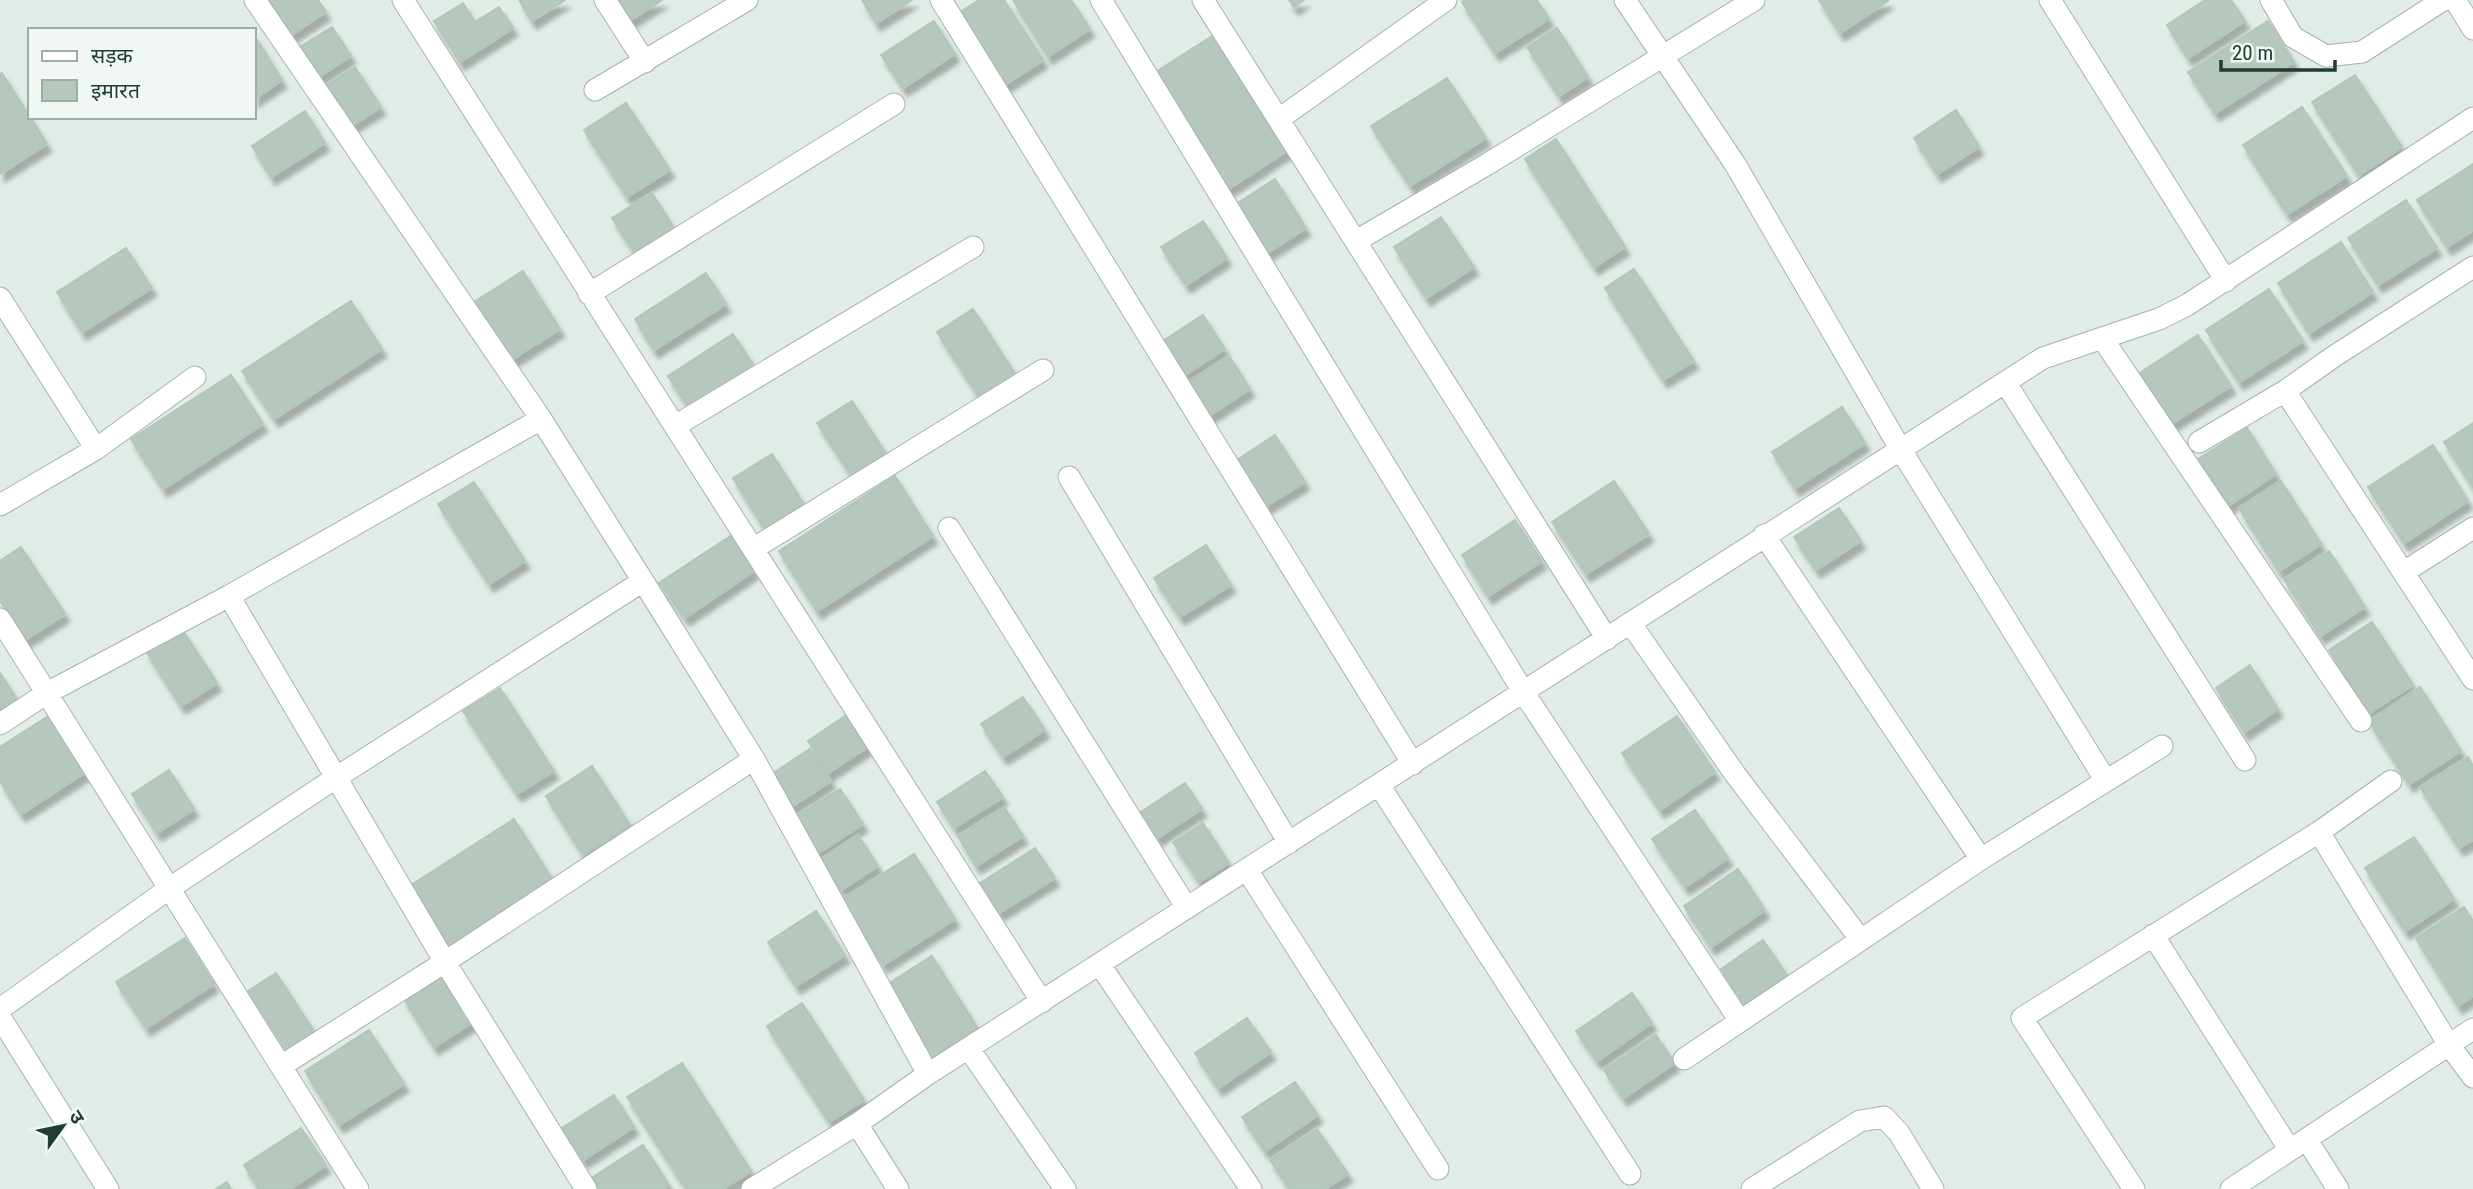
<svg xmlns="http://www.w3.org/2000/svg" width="2473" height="1189" font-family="'Roboto Condensed','Noto Sans Devanagari',sans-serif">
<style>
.building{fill:#b6c7be;stroke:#b3c6bc;stroke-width:2;filter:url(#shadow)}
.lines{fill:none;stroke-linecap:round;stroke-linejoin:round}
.street-casing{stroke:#a4b4ac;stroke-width:23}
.street{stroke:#fff;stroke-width:21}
</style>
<defs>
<filter id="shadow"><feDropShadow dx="4.5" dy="8" stdDeviation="2" flood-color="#0004"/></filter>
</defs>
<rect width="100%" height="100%" fill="#e1ece6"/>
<path class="building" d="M 261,0 L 318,0 L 326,12 L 285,39 Z
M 519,0 L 565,0 L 532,21 Z
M 616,0 L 662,0 L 629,21 Z
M 862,0 L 912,0 L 876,23 Z
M 979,0 L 1004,0 L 1043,60 L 1000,88 L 954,16 Z
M 1013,0 L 1071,0 L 1090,29 L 1048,56 Z
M 1289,0 L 1304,0 L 1294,7 Z
M 1465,0 L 1537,0 L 1549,19 L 1495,53 L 1462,2 Z
M 1819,0 L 1888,0 L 1888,1 L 1840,33 Z
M 2205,0 L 2231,0 L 2245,21 L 2188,58 L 2167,25 Z
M 463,3 L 475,22 L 499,7 L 513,28 L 460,62 L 434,21 Z
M 934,21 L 955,54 L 903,88 L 881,55 Z
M 2268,21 L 2294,62 L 2215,113 L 2188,72 Z
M 332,27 L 351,56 L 312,81 L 293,51 Z
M 1557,28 L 1588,77 L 1559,96 L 1527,47 Z
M 254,35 L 282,80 L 254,99 Z
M 1214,35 L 1288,150 L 1228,189 L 1154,73 Z
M 355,67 L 381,107 L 351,126 L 325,86 Z
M 2,73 L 47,144 L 0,174 L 0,74 Z
M 2355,75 L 2402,147 L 2359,175 L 2312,102 Z
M 1447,78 L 1486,138 L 1410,186 L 1371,126 Z
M 626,103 L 670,170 L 627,197 L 584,130 Z
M 2302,107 L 2347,176 L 2287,214 L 2243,145 Z
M 1956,110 L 1979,147 L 1937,174 L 1914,138 Z
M 305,111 L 325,143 L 271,177 L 252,146 Z
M 1556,139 L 1625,247 L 1594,267 L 1525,159 Z
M 2473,164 L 2473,230 L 2447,247 L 2417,200 Z
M 1275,179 L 1306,228 L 1267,253 L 1236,204 Z
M 652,193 L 679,236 L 640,261 L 612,218 Z
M 2406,200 L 2437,248 L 2378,285 L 2348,238 Z
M 1441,217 L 1474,267 L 1426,298 L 1394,247 Z
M 1203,221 L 1227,258 L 1186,285 L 1161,247 Z
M 2341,242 L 2373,292 L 2309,333 L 2278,283 Z
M 126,248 L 152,288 L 82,332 L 57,292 Z
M 1634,269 L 1694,361 L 1663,380 L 1605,288 Z
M 523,271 L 560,329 L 511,360 L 474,302 Z
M 706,273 L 726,304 L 654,350 L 635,319 Z
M 2269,289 L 2303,341 L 2239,382 L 2206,330 Z
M 351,301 L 382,349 L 274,419 L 242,371 Z
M 973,309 L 1017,377 L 981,400 L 937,332 Z
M 1203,315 L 1225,349 L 1180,378 L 1158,344 Z
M 733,334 L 756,369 L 691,411 L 668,376 Z
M 2198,335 L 2231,386 L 2171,424 L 2138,374 Z
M 1229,356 L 1250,389 L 1207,417 L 1185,384 Z
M 231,375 L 263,424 L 163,489 L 131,439 Z
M 852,401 L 890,460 L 856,482 L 817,423 Z
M 1842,407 L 1865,443 L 1795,488 L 1772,452 Z
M 2473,423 L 2473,487 L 2444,442 Z
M 2247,428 L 2276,474 L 2228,506 L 2198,459 Z
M 1275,435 L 1305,482 L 1263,508 L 1234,462 Z
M 2433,445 L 2468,501 L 2404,543 L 2368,487 Z
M 772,454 L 805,506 L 766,531 L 733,478 Z
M 895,476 L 933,536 L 817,611 L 779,551 Z
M 1614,481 L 1649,534 L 1586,574 L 1552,522 Z
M 2281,481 L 2321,544 L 2279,571 L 2239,508 Z
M 474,482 L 525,561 L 489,584 L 438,504 Z
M 1839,508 L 1861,541 L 1816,570 L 1794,537 Z
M 1515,520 L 1542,561 L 1488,596 L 1462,555 Z
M 732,535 L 754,571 L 685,618 L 659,583 Z
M 1206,545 L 1231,585 L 1180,617 L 1154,578 Z
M 21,547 L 65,614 L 25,640 L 0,601 L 0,561 Z
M 2329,551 L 2365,607 L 2320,636 L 2284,579 Z
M 2372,622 L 2413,685 L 2369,713 L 2329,650 Z
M 181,628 L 217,683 L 181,706 L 146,651 Z
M 2250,665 L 2278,709 L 2244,732 L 2216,688 Z
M 0,673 L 21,706 L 0,720 Z
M 2420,687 L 2461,751 L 2409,784 L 2369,721 Z
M 500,688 L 554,771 L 517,794 L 463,711 Z
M 1023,697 L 1045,730 L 1003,757 L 981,724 Z
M 848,714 L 869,746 L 828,773 L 808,741 Z
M 50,715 L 86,772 L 21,814 L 0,781 L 0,747 Z
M 1677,716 L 1715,772 L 1660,810 L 1622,753 Z
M 810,749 L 831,781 L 789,808 L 769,776 Z
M 2468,757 L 2473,766 L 2473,840 L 2459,848 L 2420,787 Z
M 592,766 L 630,825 L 583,855 L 546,796 Z
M 169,770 L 194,809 L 157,833 L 132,794 Z
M 985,771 L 1003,797 L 954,828 L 937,802 Z
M 1185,783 L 1202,809 L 1157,838 L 1141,812 Z
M 840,789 L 863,824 L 818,853 L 795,817 Z
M 1004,807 L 1023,836 L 976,866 L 958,836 Z
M 1695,810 L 1728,858 L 1685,887 L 1652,839 Z
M 514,819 L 552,879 L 446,948 L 408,887 Z
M 1203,823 L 1229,863 L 1199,882 L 1173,842 Z
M 858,835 L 878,866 L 841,890 L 821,859 Z
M 2414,837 L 2454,899 L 2405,931 L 2365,868 Z
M 1035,848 L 1055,878 L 999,913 L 980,883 Z
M 914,854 L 955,919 L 883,965 L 841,900 Z
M 1738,869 L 1765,910 L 1711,947 L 1684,906 Z
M 2464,907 L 2473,921 L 2473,996 L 2458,1006 L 2416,938 Z
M 816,911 L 845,955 L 796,986 L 768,942 Z
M 185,938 L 214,984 L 146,1028 L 116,982 Z
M 1763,940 L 1787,975 L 1744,1004 L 1721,969 Z
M 932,956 L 978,1029 L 930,1059 L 883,987 Z
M 448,969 L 479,1018 L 434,1047 L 403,997 Z
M 276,973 L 319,1039 L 291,1057 L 248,991 Z
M 1632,993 L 1652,1023 L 1597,1061 L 1576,1031 Z
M 802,1003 L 864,1100 L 829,1122 L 767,1026 Z
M 1247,1018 L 1271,1052 L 1218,1088 L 1195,1053 Z
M 369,1030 L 404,1084 L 339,1125 L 305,1071 Z
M 1656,1035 L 1675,1063 L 1623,1098 L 1604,1070 Z
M 682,1063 L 751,1171 L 723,1189 L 686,1189 L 627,1097 Z
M 1295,1082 L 1318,1115 L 1265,1151 L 1242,1117 Z
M 614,1095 L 634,1127 L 583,1160 L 562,1128 Z
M 301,1128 L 326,1165 L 290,1189 L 259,1189 L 244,1165 Z
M 1317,1129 L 1348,1174 L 1325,1189 L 1290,1189 L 1270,1160 Z
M 643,1145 L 669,1185 L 664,1189 L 594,1189 L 588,1180 Z
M 227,1182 L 231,1189 L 216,1189 Z"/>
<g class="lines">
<g class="street-casing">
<path id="street" d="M 255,0 L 541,419 L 643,581 L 754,759 L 928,1074
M 403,0 L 1042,1002
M 605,0 L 645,62
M 941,0 L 1413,764
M 1101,0 L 1524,693 L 1740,1021
M 1203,0 L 1607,639
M 1625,0 L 1735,164 L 1901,450 L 2106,781
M 2050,0 L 2226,281
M 2271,0 L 2293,37 L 2326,56 L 2362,52 L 2443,0
M 2455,0 L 2473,29
M 595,90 L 747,0
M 1279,119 L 1446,0
M 1356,241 L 1486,165 L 1754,0
M 2473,267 L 2333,357 L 2285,391 L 2473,679
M 589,294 L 894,104
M 0,298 L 96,449
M 2102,338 L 2361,721
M 2005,382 L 2245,760
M 675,426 L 973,247
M 2199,442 L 2285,391
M 1069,477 L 1289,843
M 0,505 L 96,449 L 195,377
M 949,528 L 1187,908
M 1764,535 L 1981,859
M 753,549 L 1043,370
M 2404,572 L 2473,528
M 229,596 L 445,962 L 586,1189
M 0,619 L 358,1189
M 1631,624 L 1735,774 L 1861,940
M 0,724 L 47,693 L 229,596 L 541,419
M 1379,785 L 1630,1174
M 2319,832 L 2391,781
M 1247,870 L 1438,1169
M 2153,935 L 2290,1150
M 1100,965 L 1251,1189
M 0,1009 L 170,888 L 337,777 L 643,581
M 0,1017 L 108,1189
M 969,1049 L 1065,1189
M 1684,1059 L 1981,859 L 2162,746
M 281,1066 L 445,962 L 754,759
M 857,1124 L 898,1189
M 2307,1140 L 2338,1189
M 752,1189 L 857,1124 L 928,1074 L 2043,358 L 2159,319 L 2187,305 L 2473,118
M 1752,1189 L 1860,1121 L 1884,1117 L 1899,1133 L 1933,1189
M 2134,1189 L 2022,1018 L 2319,832 L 2449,1045 L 2473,1077
M 2231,1189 L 2473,1029"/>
</g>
<use href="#street" class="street"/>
</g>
<rect x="28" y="28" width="228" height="91" fill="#f1f8f4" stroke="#9eada6" stroke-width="2"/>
<rect x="42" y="51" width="35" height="10" fill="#ffffff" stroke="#9eada6" stroke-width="2"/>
<text x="91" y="63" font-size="21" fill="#213d32">सड़क</text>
<rect x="42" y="80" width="35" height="21" fill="#b6c7be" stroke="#9eada6" stroke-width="2"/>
<text x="91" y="98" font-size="21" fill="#213d32">इमारत</text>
<g transform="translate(63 1126) rotate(57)" stroke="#f1f8f4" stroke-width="5" paint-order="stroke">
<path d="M0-5L12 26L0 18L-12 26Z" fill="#213d32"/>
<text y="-10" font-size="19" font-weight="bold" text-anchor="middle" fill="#213d32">उ</text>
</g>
<path d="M2221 60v10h114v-10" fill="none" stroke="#213d32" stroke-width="3.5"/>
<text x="2232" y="60" font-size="21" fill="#213d32" stroke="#f1f8f4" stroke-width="5" paint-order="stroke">20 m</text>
</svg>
